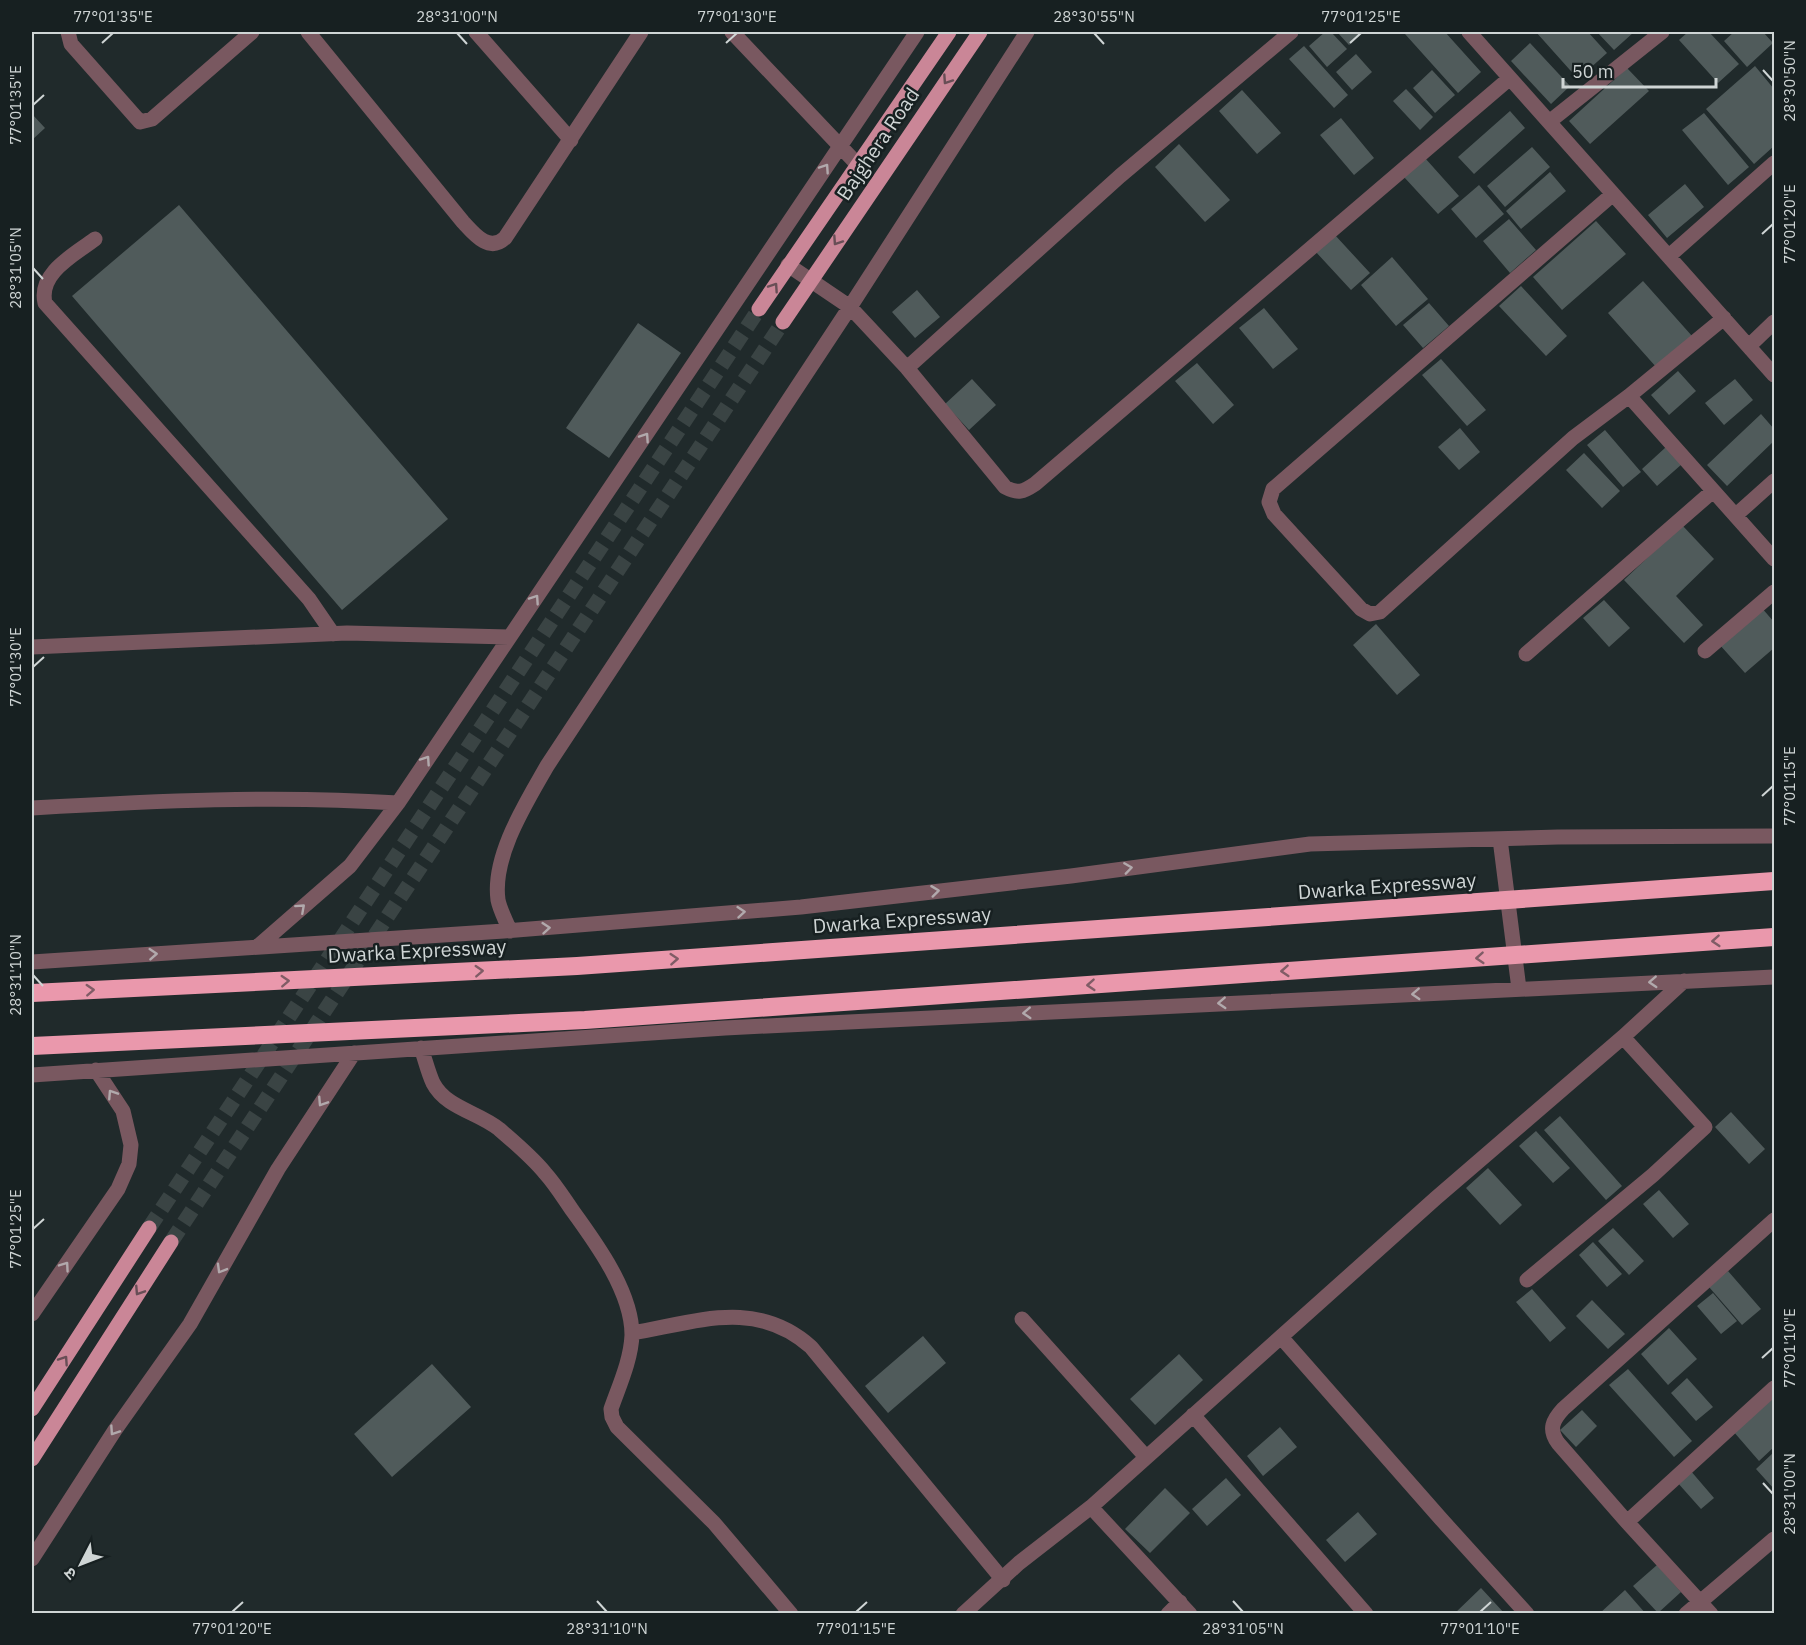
<svg xmlns="http://www.w3.org/2000/svg" width="1806" height="1645" font-family="'IBM Plex Sans','Noto Sans Devanagari',sans-serif">
<style>
.building{fill:#505b5b}
.lines{fill:none;stroke-linecap:round;stroke-linejoin:round}
.major-tunnel{stroke:#3a4444;stroke-width:15;stroke-dasharray:15 8;stroke-linecap:butt}
.minor{stroke:#795860;stroke-width:15}
.major{stroke:#ca8697;stroke-width:15}
.highway-bridge{stroke:#ea98ac;stroke-width:18}
.oneway{stroke:#684e56}
.oneway2{stroke:#b1a9ac}
.oneway3{stroke:#805c66}
.ticks{fill:none;stroke:#cfd5d5;stroke-width:2}
.labels{text-anchor:middle;stroke-width:5;stroke-linejoin:round;paint-order:stroke}
.street-label{font-size:20px;fill:#cfd5d5;stroke:#172021}
.neatline{fill:none;stroke:#cfd5d5;stroke-width:2}
.ticks-label{font-size:15px;text-anchor:middle;fill:#cfd5d5}
</style>
<rect width="100%" height="100%" fill="#202a2b"/>
<path class="building" d="M 1325,32 L 1331,32 L 1347,49 L 1327,67 L 1309,46 Z
M 1337,32 L 1364,32 L 1349,45 Z
M 1407,32 L 1445,32 L 1481,72 L 1458,93 L 1405,34 Z
M 1536,32 L 1588,32 L 1607,53 L 1578,79 Z
M 1597,32 L 1634,32 L 1614,50 Z
M 1688,32 L 1709,32 L 1739,64 L 1718,83 L 1679,40 Z
M 1734,32 L 1763,32 L 1773,43 L 1747,67 L 1724,41 Z
M 1530,43 L 1570,86 L 1551,104 L 1511,61 Z
M 1304,46 L 1348,95 L 1334,108 L 1289,59 Z
M 1356,54 L 1372,72 L 1352,90 L 1336,72 Z
M 1755,66 L 1774,89 L 1774,146 L 1754,164 L 1706,109 Z
M 1627,68 L 1649,91 L 1590,144 L 1569,121 Z
M 1432,70 L 1455,95 L 1435,113 L 1413,88 Z
M 1406,89 L 1433,117 L 1420,130 L 1393,101 Z
M 1242,90 L 1281,133 L 1257,154 L 1219,111 Z
M 1510,111 L 1525,128 L 1474,174 L 1458,157 Z
M 1704,113 L 1749,167 L 1728,185 L 1682,130 Z
M 32,114 L 45,128 L 32,140 Z
M 1341,118 L 1374,158 L 1354,175 L 1320,135 Z
M 1179,144 L 1230,200 L 1205,222 L 1155,167 Z
M 1532,147 L 1550,167 L 1505,207 L 1487,186 Z
M 1425,158 L 1459,196 L 1438,214 L 1404,177 Z
M 1550,172 L 1566,191 L 1521,229 L 1506,211 Z
M 1685,184 L 1704,207 L 1667,238 L 1648,215 Z
M 1479,185 L 1504,214 L 1476,238 L 1451,209 Z
M 179,205 L 448,519 L 342,610 L 72,296 Z
M 1509,219 L 1536,250 L 1510,273 L 1483,241 Z
M 1596,221 L 1626,254 L 1562,310 L 1533,277 Z
M 1334,234 L 1370,273 L 1351,290 L 1315,251 Z
M 1392,257 L 1428,299 L 1396,326 L 1361,285 Z
M 1643,281 L 1692,336 L 1657,368 L 1608,313 Z
M 1521,286 L 1567,336 L 1546,356 L 1499,306 Z
M 917,290 L 940,317 L 915,338 L 892,312 Z
M 1429,303 L 1449,326 L 1423,348 L 1403,325 Z
M 1264,308 L 1298,349 L 1273,369 L 1239,328 Z
M 638,323 L 681,353 L 609,458 L 566,428 Z
M 1441,359 L 1486,410 L 1467,426 L 1422,375 Z
M 1197,363 L 1234,405 L 1213,424 L 1175,381 Z
M 1678,371 L 1696,391 L 1669,415 L 1651,395 Z
M 972,379 L 996,405 L 969,430 L 945,404 Z
M 1735,379 L 1753,400 L 1724,425 L 1705,403 Z
M 1761,414 L 1774,429 L 1774,441 L 1727,486 L 1707,465 Z
M 1460,428 L 1480,452 L 1459,470 L 1438,447 Z
M 1605,430 L 1641,472 L 1623,487 L 1587,445 Z
M 1666,447 L 1682,464 L 1657,486 L 1642,469 Z
M 1584,453 L 1620,491 L 1602,508 L 1566,470 Z
M 1682,525 L 1714,559 L 1676,596 L 1703,625 L 1684,643 L 1624,580 Z
M 1604,600 L 1630,628 L 1609,647 L 1583,618 Z
M 1761,607 L 1774,622 L 1774,648 L 1745,673 L 1719,644 Z
M 1376,624 L 1420,675 L 1397,695 L 1353,645 Z
M 1731,1112 L 1765,1149 L 1749,1164 L 1715,1127 Z
M 1560,1116 L 1622,1186 L 1606,1200 L 1544,1130 Z
M 1536,1131 L 1570,1168 L 1553,1183 L 1519,1146 Z
M 1488,1168 L 1522,1205 L 1500,1225 L 1466,1188 Z
M 1659,1190 L 1689,1224 L 1673,1238 L 1643,1204 Z
M 1613,1228 L 1644,1261 L 1629,1275 L 1598,1241 Z
M 1593,1242 L 1622,1274 L 1607,1287 L 1579,1255 Z
M 1728,1271 L 1761,1309 L 1742,1325 L 1709,1287 Z
M 1532,1289 L 1566,1328 L 1550,1342 L 1516,1302 Z
M 1713,1293 L 1737,1321 L 1721,1334 L 1697,1306 Z
M 1592,1300 L 1625,1334 L 1608,1349 L 1576,1316 Z
M 1669,1328 L 1697,1359 L 1668,1385 L 1641,1354 Z
M 923,1336 L 946,1363 L 888,1413 L 865,1386 Z
M 1179,1354 L 1203,1380 L 1155,1425 L 1130,1399 Z
M 432,1364 L 471,1407 L 392,1477 L 354,1434 Z
M 1628,1369 L 1692,1441 L 1674,1457 L 1609,1385 Z
M 1687,1378 L 1713,1407 L 1696,1421 L 1671,1393 Z
M 1774,1395 L 1774,1447 L 1759,1461 L 1733,1431 Z
M 1582,1410 L 1597,1426 L 1576,1447 L 1560,1430 Z
M 1280,1427 L 1297,1447 L 1263,1476 L 1247,1456 Z
M 1774,1452 L 1774,1489 L 1756,1469 Z
M 1690,1470 L 1714,1498 L 1701,1509 L 1677,1482 Z
M 1226,1478 L 1241,1495 L 1207,1526 L 1192,1509 Z
M 1165,1488 L 1190,1513 L 1150,1553 L 1125,1529 Z
M 1358,1512 L 1377,1534 L 1345,1562 L 1326,1540 Z
M 1657,1565 L 1681,1592 L 1658,1613 L 1633,1586 Z
M 1481,1588 L 1505,1614 L 1454,1614 Z
M 1625,1590 L 1646,1614 L 1599,1614 Z"/>
<g class="lines">
<path class="major-tunnel" d="M 149,1228 L 759,309
M 171,1242 L 783,322"/>
<path class="minor" d="M 68,32 L 71,44 L 140,122 L 152,119 L 252,32
M 308,32 L 463,222 C 474,234 489,253 505,238 L 641,32
M 476,32 L 571,140
M 732,32 L 858,165
M 1469,32 L 1774,375
M 1549,122 L 1662,32
M 1613,194 L 1273,489 L 1269,502 L 1274,514 L 1361,609 L 1370,614 L 1380,612 L 1573,438 L 1629,396 L 1724,318
M 95,239 C 74,255 38,273 45,303 L 309,599 L 333,634
M 1669,256 L 1774,163
M 788,265 L 850,307 L 907,368 L 1005,487 C 1018,494 1023,492 1035,484 L 1510,78
M 1749,346 L 1774,322
M 907,368 L 1120,176 L 1291,32
M 1629,396 L 1774,559
M 1736,515 L 1774,481
M 32,647 L 347,633 L 509,637
M 1705,651 L 1774,592
M 1526,654 L 1713,491
M 32,808 C 153,801 276,795 398,803
M 1500,839 L 1519,989
M 510,931 C 506,921 500,910 498,900 C 492,856 526,803 547,766 L 850,307 L 1027,32
M 257,947 L 350,866 L 398,803 L 917,32
M 32,962 L 504,931 L 801,907 L 1071,876 L 1310,844 L 1558,837 L 1774,836
M 421,1048 C 425,1059 428,1072 433,1083 C 446,1108 478,1112 499,1129 C 515,1143 532,1157 545,1173 C 555,1184 563,1197 572,1210 C 596,1243 632,1292 632,1335 C 631,1360 619,1386 611,1409 L 612,1417 L 617,1427 L 714,1523 L 791,1614
M 32,1075 L 725,1028 L 1774,977
M 1527,1280 L 1653,1175 L 1705,1127 L 1623,1037
M 32,1314 L 118,1189 L 129,1164 L 131,1145 L 123,1111 L 96,1070
M 1022,1319 L 1146,1457
M 632,1333 C 697,1322 756,1298 811,1347 L 1003,1580
M 1281,1337 L 1441,1519 L 1527,1614
M 1193,1415 L 1366,1614
M 1091,1507 L 1190,1614
M 1627,1522 L 1774,1388
M 32,1559 L 115,1430 L 190,1324 L 278,1169 L 354,1053
M 963,1614 L 1019,1563 L 1091,1507 L 1436,1198 L 1623,1037 L 1684,981
M 1168,1614 L 1180,1602
M 1686,1614 L 1774,1539
M 1711,1614 L 1627,1522 L 1558,1443 C 1548,1429 1553,1420 1563,1409 L 1774,1220"/>
<path class="major" d="M 759,309 L 949,32
M 783,322 L 980,32
M 32,1409 L 149,1228
M 32,1459 L 171,1242"/>
<path class="highway-bridge" d="M 32,993 L 577,966 L 1774,881
M 32,1046 L 585,1020 L 1774,937"/>
</g>
<defs><path id="oneway-chevron" d="M-2-3.5L2.5 0L-2 3.5" fill="none" stroke-width="1.6" stroke-linecap="round" stroke-linejoin="round" transform="scale(1.5)"/></defs>
<g class="oneway">
<use href="#oneway-chevron" transform="translate(947 80) rotate(124)"/>
<use href="#oneway-chevron" transform="translate(837 241) rotate(124)"/>
<use href="#oneway-chevron" transform="translate(774 287) rotate(-56)"/>
<use href="#oneway-chevron" transform="translate(139 1291) rotate(123)"/>
<use href="#oneway-chevron" transform="translate(64 1360) rotate(-56)"/>
</g>
<g class="oneway2">
<use href="#oneway-chevron" transform="translate(825 168) rotate(-56)"/>
<use href="#oneway-chevron" transform="translate(645 437) rotate(-56)"/>
<use href="#oneway-chevron" transform="translate(535 599) rotate(-56)"/>
<use href="#oneway-chevron" transform="translate(426 760) rotate(-56)"/>
<use href="#oneway-chevron" transform="translate(1128 868) rotate(-8)"/>
<use href="#oneway-chevron" transform="translate(935 891) rotate(-7)"/>
<use href="#oneway-chevron" transform="translate(301 908) rotate(-42)"/>
<use href="#oneway-chevron" transform="translate(741 912) rotate(-5)"/>
<use href="#oneway-chevron" transform="translate(546 928) rotate(-5)"/>
<use href="#oneway-chevron" transform="translate(153 954) rotate(-4)"/>
<use href="#oneway-chevron" transform="translate(1653 982) rotate(177)"/>
<use href="#oneway-chevron" transform="translate(1416 994) rotate(177)"/>
<use href="#oneway-chevron" transform="translate(1222 1003) rotate(177)"/>
<use href="#oneway-chevron" transform="translate(1027 1013) rotate(177)"/>
<use href="#oneway-chevron" transform="translate(112 1094) rotate(-123)"/>
<use href="#oneway-chevron" transform="translate(322 1102) rotate(123)"/>
<use href="#oneway-chevron" transform="translate(65 1266) rotate(-55)"/>
<use href="#oneway-chevron" transform="translate(221 1269) rotate(120)"/>
<use href="#oneway-chevron" transform="translate(114 1431) rotate(124)"/>
</g>
<g class="oneway3">
<use href="#oneway-chevron" transform="translate(1716 941) rotate(176)"/>
<use href="#oneway-chevron" transform="translate(1480 958) rotate(176)"/>
<use href="#oneway-chevron" transform="translate(674 959) rotate(-4)"/>
<use href="#oneway-chevron" transform="translate(479 971) rotate(-3)"/>
<use href="#oneway-chevron" transform="translate(1285 971) rotate(176)"/>
<use href="#oneway-chevron" transform="translate(285 981) rotate(-3)"/>
<use href="#oneway-chevron" transform="translate(1091 985) rotate(176)"/>
<use href="#oneway-chevron" transform="translate(90 990) rotate(-3)"/>
</g>
<path class="ticks" d="M 457,33 L 467,44M 1094,33 L 1104,44M 102,43 L 113,33M 726,43 L 737,33M 1350,43 L 1361,33M 1763,70 L 1773,81M 33,105 L 44,95M 1762,234 L 1773,224M 33,268 L 43,279M 33,667 L 44,657M 1762,796 L 1773,786M 33,975 L 43,986M 33,1229 L 44,1219M 1762,1358 L 1773,1348M 1763,1483 L 1773,1494M 597,1601 L 607,1612M 1233,1601 L 1243,1612M 232,1612 L 243,1602M 856,1612 L 867,1602M 1480,1612 L 1491,1602"/>
<g class="labels">
<g class="street-label">
<text transform="translate(878 144) rotate(-56)" y="7">Bajghera Road</text>
<text transform="translate(1387 886) rotate(-4)" y="7">Dwarka Expressway</text>
<text transform="translate(902 920) rotate(-4)" y="7">Dwarka Expressway</text>
<text transform="translate(417 951) rotate(-3)" y="7">Dwarka Expressway</text>
</g>
</g>
<rect width="1806" height="1645" fill="none" stroke="#172021" stroke-width="66"/>
<g transform="translate(81 1564) rotate(228)" stroke="#172021" stroke-width="4.5" paint-order="stroke">
<path d="M0-4.5L10 22L0 15L-10 22Z" fill="#cfd5d5"/>
<text y="-9" font-size="16" font-weight="bold" text-anchor="middle" fill="#cfd5d5">उ</text>
</g>
<path d="M1563 78v9h153v-9" fill="none" stroke="#cfd5d5" stroke-width="3"/>
<text x="1572" y="78" font-size="18" fill="#cfd5d5" stroke="#172021" stroke-width="4.5" paint-order="stroke">50 m</text>
<rect x="33" y="33" width="1740" height="1579" class="neatline"/>
<g class="ticks-label">
<text x="113" y="22">77°01'35"E</text>
<text x="457" y="22">28°31'00"N</text>
<text x="737" y="22">77°01'30"E</text>
<text x="1094" y="22">28°30'55"N</text>
<text x="1361" y="22">77°01'25"E</text>
<text transform="translate(1790 81) rotate(-90)" y="5">28°30'50"N</text>
<text transform="translate(16 105) rotate(-90)" y="5">77°01'35"E</text>
<text transform="translate(1790 224) rotate(-90)" y="5">77°01'20"E</text>
<text transform="translate(16 268) rotate(-90)" y="5">28°31'05"N</text>
<text transform="translate(16 667) rotate(-90)" y="5">77°01'30"E</text>
<text transform="translate(1790 786) rotate(-90)" y="5">77°01'15"E</text>
<text transform="translate(16 975) rotate(-90)" y="5">28°31'10"N</text>
<text transform="translate(16 1229) rotate(-90)" y="5">77°01'25"E</text>
<text transform="translate(1790 1348) rotate(-90)" y="5">77°01'10"E</text>
<text transform="translate(1790 1494) rotate(-90)" y="5">28°31'00"N</text>
<text x="232" y="1634">77°01'20"E</text>
<text x="607" y="1634">28°31'10"N</text>
<text x="856" y="1634">77°01'15"E</text>
<text x="1243" y="1634">28°31'05"N</text>
<text x="1480" y="1634">77°01'10"E</text>
</g>
</svg>
